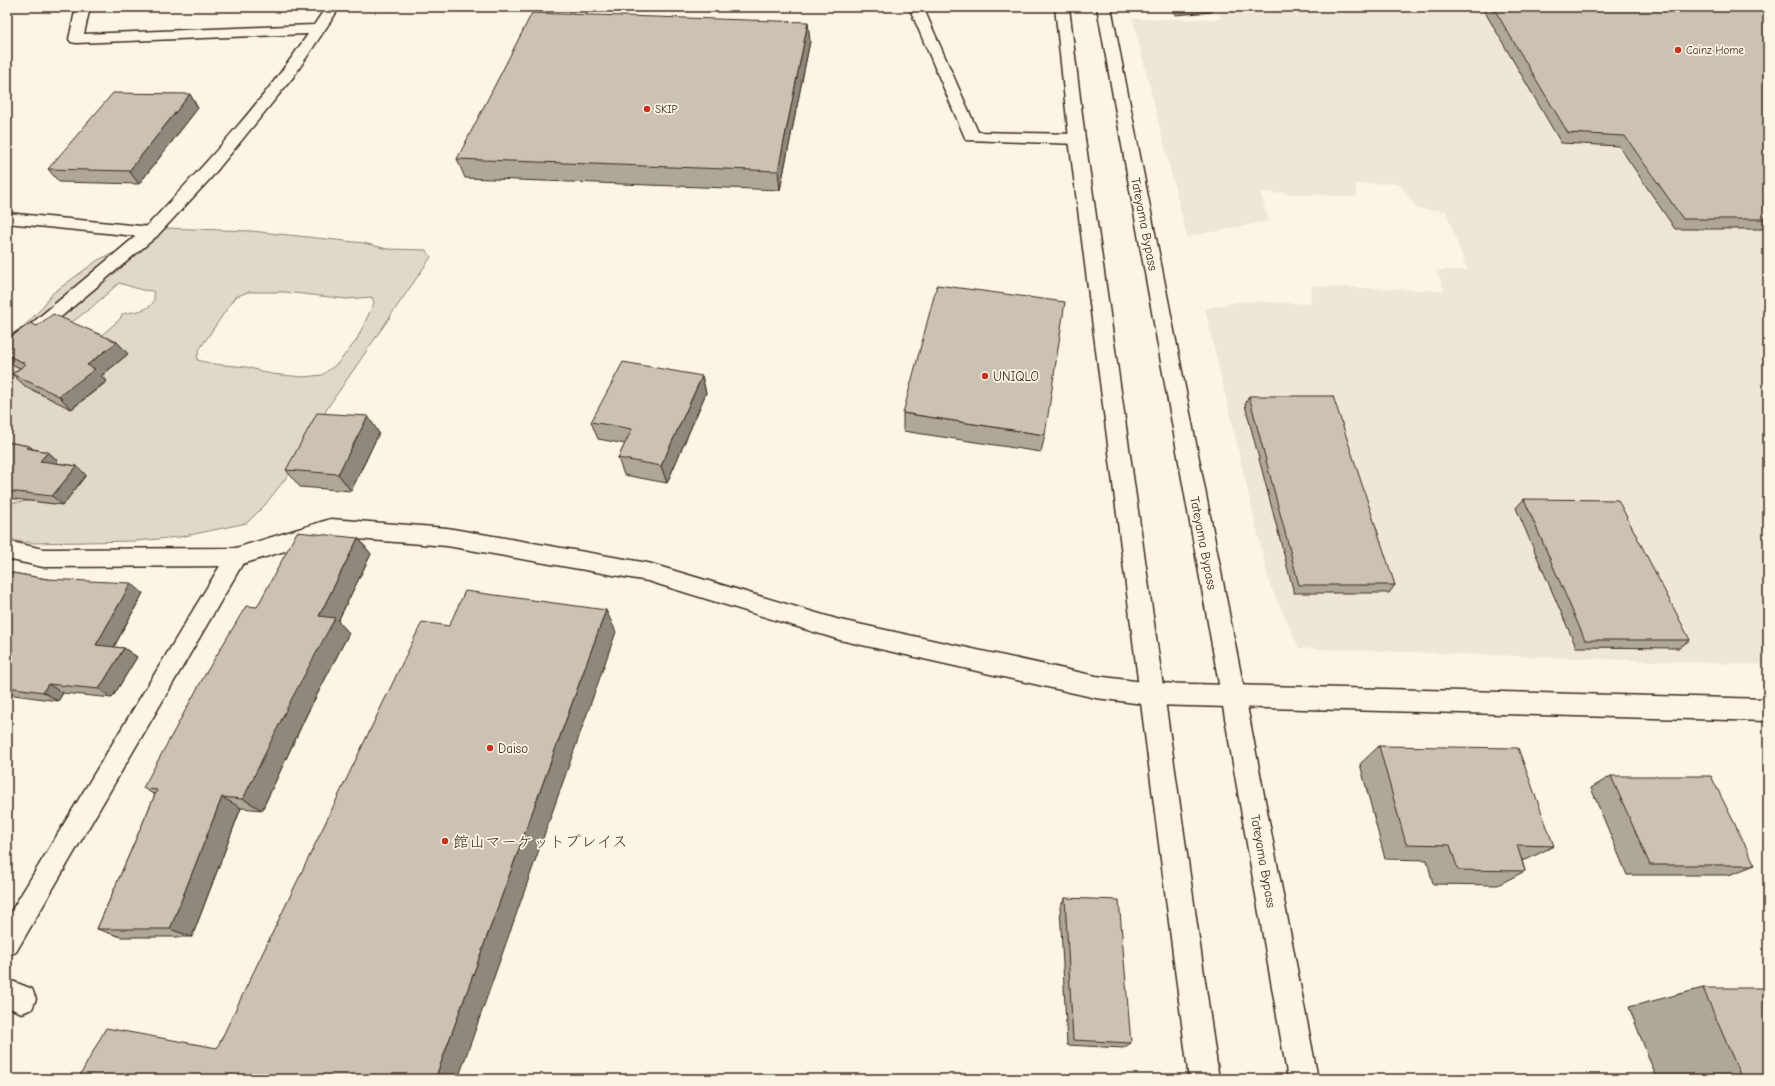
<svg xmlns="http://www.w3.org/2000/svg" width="1775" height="1086" font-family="'Comic Neue','Klee One',sans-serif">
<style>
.built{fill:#eee6d6}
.green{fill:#e0d8c8;stroke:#8e8173;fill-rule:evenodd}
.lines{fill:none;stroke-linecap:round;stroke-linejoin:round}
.service-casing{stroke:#3b2a1e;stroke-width:3}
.minor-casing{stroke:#3b2a1e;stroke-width:3}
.tertiary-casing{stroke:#3b2a1e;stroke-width:3}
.trunk-casing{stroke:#3b2a1e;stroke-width:3}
.service{fill:#fcf5e5;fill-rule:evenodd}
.minor{fill:#fcf5e5;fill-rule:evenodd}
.tertiary{fill:#fcf5e5;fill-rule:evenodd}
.trunk{fill:#fcf5e5;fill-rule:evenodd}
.wall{fill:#afa79a;stroke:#3b2a1e}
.shaded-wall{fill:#8f887d;stroke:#3b2a1e}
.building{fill:#ccc2b3;stroke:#3b2a1e}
.poi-dot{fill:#c8321e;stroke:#fcf5e5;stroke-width:1.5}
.labels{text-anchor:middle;stroke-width:3.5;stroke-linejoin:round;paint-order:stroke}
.far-poi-label{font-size:11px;fill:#3b2a1e;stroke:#fcf5e5;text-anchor:start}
.street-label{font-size:13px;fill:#3b2a1e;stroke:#fcf5e5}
.poi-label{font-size:13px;fill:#3b2a1e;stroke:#fcf5e5;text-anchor:start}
.near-poi-label{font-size:16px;fill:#3b2a1e;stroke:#fcf5e5;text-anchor:start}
</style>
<rect width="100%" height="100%" fill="#fcf5e5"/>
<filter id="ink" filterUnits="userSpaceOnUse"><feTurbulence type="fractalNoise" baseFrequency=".025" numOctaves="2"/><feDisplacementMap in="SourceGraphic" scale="8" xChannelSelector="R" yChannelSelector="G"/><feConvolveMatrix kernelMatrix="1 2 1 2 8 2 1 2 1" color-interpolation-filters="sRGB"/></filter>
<g filter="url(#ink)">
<path class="built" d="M 1218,7 L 1768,7 L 1768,665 L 1299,648 L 1270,585 L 1205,309 L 1242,301 L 1310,304 L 1312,286 L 1445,291 L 1436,270 L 1467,270 L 1446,211 L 1417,209 L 1399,183 L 1355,184 L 1357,197 L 1260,192 L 1269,221 L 1187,237 L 1133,19 L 1221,19 Z"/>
<path class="green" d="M 164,228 L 251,231 L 364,243 L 387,249 L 426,250 L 431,257 L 328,407 L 300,460 L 264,506 L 247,523 L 180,537 L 136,541 L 33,543 L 7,540 L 7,503 L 30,501 L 63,505 L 54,470 L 58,461 L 7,449 L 7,337 L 24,326 L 40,310 L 53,293 L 98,260 L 136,243 ZM 119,283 L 142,290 L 153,291 C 160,311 135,311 122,314 L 120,319 L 96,340 L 128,354 L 103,374 L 107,382 L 72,409 L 25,387 L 32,373 L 8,362 L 59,332 L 92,307 ZM 248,292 L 285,292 L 347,299 L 372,297 L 374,303 L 356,341 L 338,363 L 322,375 L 303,377 L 271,374 L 247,367 L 214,364 L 197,360 L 199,350 L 235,297 Z"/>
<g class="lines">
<g class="service-casing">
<path id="service" d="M 7,213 L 151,227 L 157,228 L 159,232 L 157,236 L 43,332 L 13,353 L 7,355 L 7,339 L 31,324 L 136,236 L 7,223 Z
M 236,548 L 243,551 L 247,557 L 243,563 L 16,952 L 7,956 L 7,918 L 229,551 Z
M 7,979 L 32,989 L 36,999 L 32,1009 L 22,1013 L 7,1007 Z"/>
</g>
<g class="minor-casing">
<path id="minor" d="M 76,7 L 90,7 L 84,34 L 314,25 L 326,7 L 340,7 L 294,76 L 210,179 L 157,236 L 151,238 L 145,236 L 142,232 L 145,228 C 203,167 261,104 308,34 L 76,43 L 71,42 L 69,39 Z
M 909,7 L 923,7 L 978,132 L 1077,134 L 1083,136 L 1085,139 L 1083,142 L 1077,144 L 966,140 Z
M 331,519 L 447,528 L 648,563 L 840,620 L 1096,676 L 1151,683 L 1160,686 L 1163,694 L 1160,702 L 1151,705 L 1096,698 L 840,640 L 648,581 L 447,546 L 331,537 L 236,566 L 43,567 L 7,559 L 7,541 L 43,549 L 236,548 Z"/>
</g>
<g class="tertiary-casing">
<path id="tertiary" d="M 1151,683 L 1768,699 L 1768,721 L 1151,705 L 1142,702 L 1139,694 L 1142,686 Z"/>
</g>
<g class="trunk-casing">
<path id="trunk" d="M 1055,7 L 1069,7 L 1085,139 L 1219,1079 L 1189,1079 L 1069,139 Z
M 1097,7 L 1111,7 L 1245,695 L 1318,1079 L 1288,1079 L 1221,695 Z"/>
</g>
<use href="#service" class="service"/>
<use href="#minor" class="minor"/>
<use href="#tertiary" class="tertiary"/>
<use href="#trunk" class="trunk"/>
</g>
<path class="wall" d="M 1171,7 L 1214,7 L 1212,12 L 1175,15 Z
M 1482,7 L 1768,7 L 1768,229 L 1675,229 L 1619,146 L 1561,143 Z
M 810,41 L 780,190 L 465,178 L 457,159 Z
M 198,108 L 139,184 L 59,182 L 48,169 Z
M 37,326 L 117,342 L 128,354 L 101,376 L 107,381 L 71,409 L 25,386 L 12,374 L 20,368 L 7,362 L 7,340 Z
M 702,376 L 706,393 L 667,483 L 624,475 L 618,458 L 625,444 L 598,439 L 591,422 Z
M 1249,396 L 1395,585 L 1389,593 L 1294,593 L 1245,405 Z
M 903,413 L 1045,435 L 1041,452 L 903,431 Z
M 379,433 L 351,491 L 300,487 L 286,470 Z
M 7,442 L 29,446 L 33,449 L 48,452 L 58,461 L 56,463 L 77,466 L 86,475 L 63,505 L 7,498 Z
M 1524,499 L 1690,640 L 1679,648 L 1576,647 L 1516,508 Z
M 358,538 L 371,554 L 338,621 L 349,633 L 307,714 L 262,810 L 241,808 L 192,937 L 121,937 L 97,929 L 155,795 L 143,788 Z
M 7,572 L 47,579 L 143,593 L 114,647 L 124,648 L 137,657 L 112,698 L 63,693 L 58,701 L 7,694 Z
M 1379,746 L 1554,846 L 1526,860 L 1522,860 L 1525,871 L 1498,885 L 1433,884 L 1427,860 L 1385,859 L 1360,764 Z
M 1611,776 L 1755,865 L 1729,875 L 1627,875 L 1591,788 Z
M 1065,898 L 1131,1043 L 1123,1048 L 1067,1045 L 1060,907 Z
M 1703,988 L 1768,1079 L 1657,1079 L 1629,1007 Z"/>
<path class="shaded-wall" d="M 808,22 L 810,41 L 780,190 L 778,171 Z
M 190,94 L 198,108 L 139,184 L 129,171 Z
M 117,342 L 128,354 L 101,376 L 107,381 L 71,409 L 59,396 L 87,365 Z
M 702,376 L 706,393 L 667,483 L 661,466 Z
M 368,416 L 379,433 L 351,491 L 338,474 Z
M 29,446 L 39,454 L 26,448 Z
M 48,452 L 58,461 L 50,469 L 40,461 Z
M 77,466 L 86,475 L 63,505 L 52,496 Z
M 358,538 L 371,554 L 338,621 L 349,633 L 307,714 L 262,810 L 243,799 L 319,616 Z
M 131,583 L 143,593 L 110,654 L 96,645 Z
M 606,610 L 616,632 L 458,1079 L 435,1079 Z
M 124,648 L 137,657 L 112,698 L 99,689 Z
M 48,684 L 63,693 L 58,701 L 43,692 Z
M 222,797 L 241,808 L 192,937 L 170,929 Z"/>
<path class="building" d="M 1493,7 L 1768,7 L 1768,219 L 1683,219 L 1625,136 L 1568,133 Z
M 532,13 L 808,22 L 778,171 L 457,159 Z
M 113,93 L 190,94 L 129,171 L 48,169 Z
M 937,285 L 1065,302 L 1045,435 L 903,413 Z
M 53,314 L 117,342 L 87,365 L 95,369 L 59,396 L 12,374 L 26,364 L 7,355 L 7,340 L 30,323 L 37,326 Z
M 623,362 L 702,376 L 661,466 L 618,458 L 632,429 L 591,422 Z
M 1249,396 L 1333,396 L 1395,585 L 1299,585 Z
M 317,413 L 368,416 L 338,474 L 286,470 Z
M 7,442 L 29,446 L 26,448 L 48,452 L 40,461 L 77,466 L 52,496 L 7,491 Z
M 1524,499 L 1618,500 L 1690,640 L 1585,640 Z
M 297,532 L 358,538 L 319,616 L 335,618 L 291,700 L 243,799 L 222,797 L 170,929 L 97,929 L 157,790 L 143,788 L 203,678 L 246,606 L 257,607 Z
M 7,572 L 47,579 L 131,583 L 96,645 L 124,648 L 99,689 L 48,684 L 43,692 L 7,687 Z
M 465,591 L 606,610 L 435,1079 L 78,1079 L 106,1028 L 217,1048 L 422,622 L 449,626 Z
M 1379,746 L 1518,748 L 1554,846 L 1517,845 L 1525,871 L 1458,870 L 1450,845 L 1406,844 Z
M 1611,776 L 1711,776 L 1755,865 L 1650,865 Z
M 1065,898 L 1119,900 L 1131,1043 L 1073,1040 Z
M 1703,988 L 1768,988 L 1768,1079 L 1742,1079 Z"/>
</g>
<g class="poi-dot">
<circle cx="1678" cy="50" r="4"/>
<circle cx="647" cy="109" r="4"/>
<circle cx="985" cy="376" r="4"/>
<circle cx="490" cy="748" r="4"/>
<circle cx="445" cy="841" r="4"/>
</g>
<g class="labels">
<g class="far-poi-label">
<text x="1686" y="54">Cainz Home</text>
<text x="655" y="113">SKIP</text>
</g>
<g class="street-label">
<text transform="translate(1145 224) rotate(79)" y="5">Tateyama Bypass</text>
<text transform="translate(1204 543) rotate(79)" y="5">Tateyama Bypass</text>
<text transform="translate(1264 861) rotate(80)" y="5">Tateyama Bypass</text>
</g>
<g class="poi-label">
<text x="993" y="381">UNIQLO</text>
<text x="498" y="753">Daiso</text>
</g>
<g class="near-poi-label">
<text x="453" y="847">館山マーケットプレイス</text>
</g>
</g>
<rect width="1775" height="1086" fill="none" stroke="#fcf5e5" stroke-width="24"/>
<rect x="12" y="12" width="1751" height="1062" fill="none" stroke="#3b2a1e" stroke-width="1.5" filter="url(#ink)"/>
</svg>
